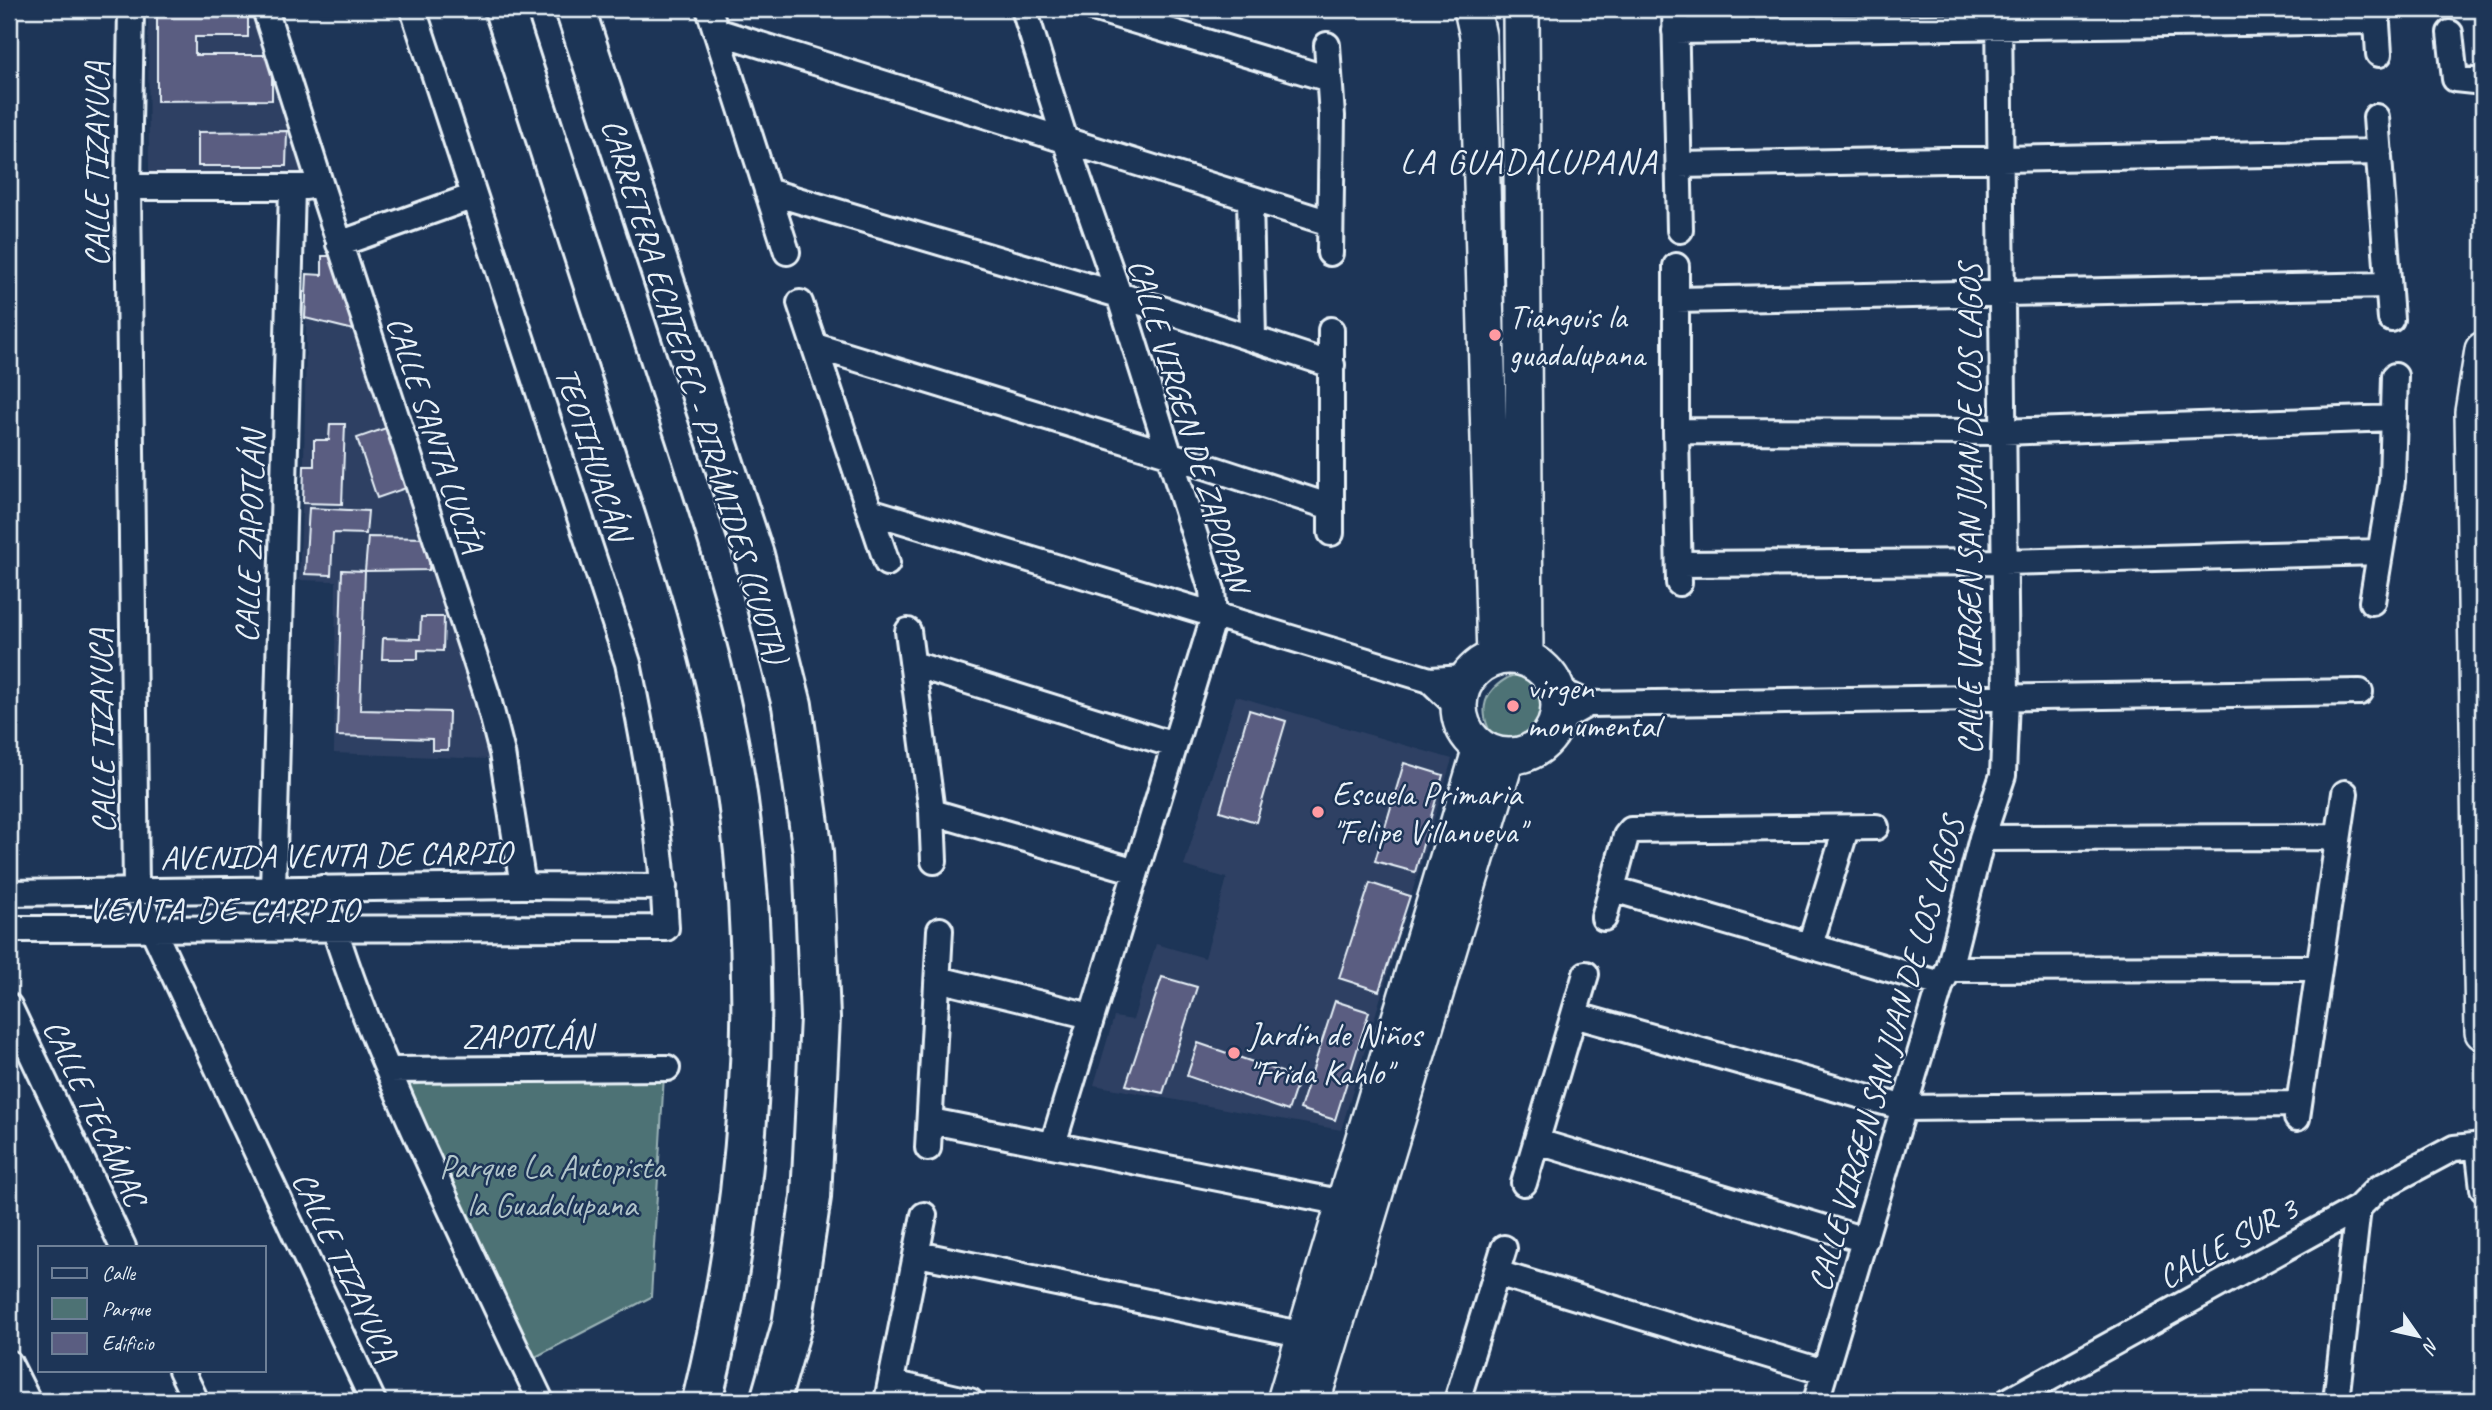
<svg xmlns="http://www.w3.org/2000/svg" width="2492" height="1410" font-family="Caveat,sans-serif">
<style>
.built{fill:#2f4164}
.green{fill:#4d7274;stroke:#9ab2b6;stroke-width:2}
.building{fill:#5a5d81;stroke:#e8f1f8;stroke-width:2}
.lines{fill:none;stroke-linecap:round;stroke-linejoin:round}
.street-casing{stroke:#e8f1f8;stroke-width:30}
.secondary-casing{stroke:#e8f1f8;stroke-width:40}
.highway-casing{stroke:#e8f1f8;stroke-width:44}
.street{stroke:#1d3557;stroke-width:24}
.secondary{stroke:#1d3557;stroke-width:35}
.highway{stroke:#1d3557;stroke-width:38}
.poi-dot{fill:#ff9aa2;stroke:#1d3557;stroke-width:2.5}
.labels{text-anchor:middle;stroke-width:5;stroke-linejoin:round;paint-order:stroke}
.street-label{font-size:33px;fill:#e8f1f8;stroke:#1d3557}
.poi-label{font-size:33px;fill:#e8f1f8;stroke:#1d3557;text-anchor:start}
.park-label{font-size:33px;fill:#b2c5ca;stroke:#1d3557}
.neighbourhood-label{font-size:35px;letter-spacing:2px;fill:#e8f1f8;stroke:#1d3557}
</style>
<rect width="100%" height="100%" fill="#1d3557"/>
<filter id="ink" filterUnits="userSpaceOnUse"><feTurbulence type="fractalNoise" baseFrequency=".0143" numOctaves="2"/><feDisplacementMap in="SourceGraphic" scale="14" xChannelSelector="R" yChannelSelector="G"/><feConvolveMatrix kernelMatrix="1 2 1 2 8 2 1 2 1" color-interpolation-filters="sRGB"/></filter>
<g filter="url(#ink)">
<path class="built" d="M 148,9 L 254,9 L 307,175 L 149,175 Z
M 322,256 L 336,256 L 474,691 L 490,759 L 334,753 L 336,581 L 299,580 L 304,466 L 307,274 L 322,275 Z
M 1236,696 L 1452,759 L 1341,1130 L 1094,1085 L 1114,1017 L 1133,1020 L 1156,944 L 1205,958 L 1227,878 L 1184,866 Z"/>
<path class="green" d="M 1513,675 L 1528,676 C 1549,704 1544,727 1517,748 L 1500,747 C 1477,717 1478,692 1513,675 Z
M 664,1075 L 651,1297 L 518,1366 L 393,1085 Z"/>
<path class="building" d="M 157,9 L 248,9 L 248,37 L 195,37 L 195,55 L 272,55 L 272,100 L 157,101 Z
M 287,131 L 286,166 L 198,166 L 198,132 Z
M 322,256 L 336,256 L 358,331 L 305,318 L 307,274 L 322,275 Z
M 330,424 L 345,424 L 342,504 L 303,503 L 304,466 L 314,466 L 314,440 L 329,440 Z
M 386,428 L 406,488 L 377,498 L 357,438 Z
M 309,508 L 368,511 L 366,534 L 333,533 L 331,575 L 305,574 Z
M 368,537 L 430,538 L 429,570 L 365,571 Z
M 342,570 L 365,571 L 360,710 L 449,712 L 448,750 L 432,750 L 432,739 L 337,736 Z
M 421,617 L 444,617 L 443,651 L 418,650 L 418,659 L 382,659 L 383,638 L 420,639 Z
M 1249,710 L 1286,721 L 1256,822 L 1220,811 Z
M 1404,763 L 1443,775 L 1415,872 L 1375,861 Z
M 1370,883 L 1410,896 L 1379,991 L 1339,978 Z
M 1162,977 L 1197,987 L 1163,1093 L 1126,1085 Z
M 1335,1001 L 1369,1012 L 1335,1120 L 1300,1109 Z
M 1198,1043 L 1299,1078 L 1288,1111 L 1187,1076 Z"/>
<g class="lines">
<g class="street-casing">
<path id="street" d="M 131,9 L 128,187 L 136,889 L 153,930 L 373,1401
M 265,9 L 321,186 L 487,695 L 502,753 L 523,886
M 709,9 L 787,252
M 1024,9 L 1065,140 L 1119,295 L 1212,590 L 1214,616 L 1053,1144
M 1096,9 L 1329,79
M 1675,9 L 1680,230
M 2376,9 L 2379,54
M 716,31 L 1330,223
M 1675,31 L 2377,21
M 2450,33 L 2455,79 L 2483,82
M 1327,45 L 1332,116 L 1330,253
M 2376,117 L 2391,319
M 1679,165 L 2379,152
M 128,187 L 306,187
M 767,191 L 1119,295 L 1332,365
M 1250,198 L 1253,338
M 339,244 L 474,196
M 1676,266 L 1676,431 L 1679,583
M 1676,300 L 2388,285
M 800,303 L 887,563
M 1331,330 L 1331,533
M 815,346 L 1168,454 L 1331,507
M 1676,431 L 2003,432 L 2394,418
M 870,511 L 1430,680 L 1467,678
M 1680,564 L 2004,562 L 2379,552
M 2372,602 L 2392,481 L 2395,376
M 908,631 L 932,812 L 934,861
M 913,664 L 1174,745
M 1430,680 L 1459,708
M 1555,688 L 1588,704 L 2360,692
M 1556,722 L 1588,704
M 932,812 L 1136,871
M 1982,838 L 2338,837
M 323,888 C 345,972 380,1053 415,1132 C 456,1222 498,1312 541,1401
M 273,889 L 292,188
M 1613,889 L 1941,984
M 9,893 L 523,886 L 664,887
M 1604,918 L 1626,836 L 1631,830 L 1876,827
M 9,929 L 666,928 C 662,839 646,751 628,663 L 413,9
M 1810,945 L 1846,829
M 1949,969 L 2319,968
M 938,979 L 1091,1016
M 9,1006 L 123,1247
M 1574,1015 L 1905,1108 L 2299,1104
M 388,1070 L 667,1068
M 2297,1118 L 2345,793
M 931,1121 L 1344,1203
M 1538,1142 L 1865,1240
M 2478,1145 L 2483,1188
M 928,1148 L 940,930
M 1524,1183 L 1586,974
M 918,1254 L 1305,1335
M 1497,1273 L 1824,1372
M 9,1363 L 28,1401
M 181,1370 L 196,1401
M 892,1383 L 970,1401
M 887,1401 L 924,1215
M 1457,1401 L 1504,1248
M 1816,1401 L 1941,984 L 1949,969 L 1982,838 L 2003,775 L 2006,698 L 1999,9
M 2008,1401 L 2358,1208 L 2377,1189 L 2454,1148 L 2483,1145
M 2336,1401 L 2358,1208"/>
</g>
<g class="secondary-casing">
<path id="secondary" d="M 1472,9 L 1478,36 L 1495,658
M 1521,9 L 1525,658
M 2483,350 L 2473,412 L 2483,1032
M1459 706a50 50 0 1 1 100 0a50 50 0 1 1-100 0Z
M 1285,1401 L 1481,748
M 1312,1401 L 1507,756"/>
</g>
<g class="highway-casing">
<path id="highway" d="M 504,9 C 547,143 591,278 635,413 C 676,540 720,668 738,801 C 765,1000 750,1207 702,1401
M 575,9 L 754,555 L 792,705 L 813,852 L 820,1018 L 811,1197 L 792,1325 L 770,1401"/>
</g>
<use href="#street" class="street"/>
<use href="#secondary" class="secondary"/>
<use href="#highway" class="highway"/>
</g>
</g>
<g class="poi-dot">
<circle cx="1495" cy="335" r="7"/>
<circle cx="1513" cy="706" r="7"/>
<circle cx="1318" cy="812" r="7"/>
<circle cx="1234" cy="1053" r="7"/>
</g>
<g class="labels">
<g class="street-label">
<text transform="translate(96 164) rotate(-90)" y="12">CALLE TIZAYUCA</text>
<text transform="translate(696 391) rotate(73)" y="12">CARRETERA ECATEPEC - PIRÁMIDES (CUOTA)</text>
<text transform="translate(1190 425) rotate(73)" y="12">CALLE VIRGEN DE ZAPOPAN</text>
<text transform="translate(436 434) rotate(72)" y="12">CALLE SANTA LUCÍA</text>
<text transform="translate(594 453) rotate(72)" y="12">TEOTIHUACÁN</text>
<text transform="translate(1969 509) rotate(-90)" y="12">CALLE VIRGEN SAN JUAN DE LOS LAGOS</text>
<text transform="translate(249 537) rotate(-88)" y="12">CALLE ZAPOTLÁN</text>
<text transform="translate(101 731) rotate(-91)" y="12">CALLE TIZAYUCA</text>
<text transform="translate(336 854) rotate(-1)" y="12">AVENIDA VENTA DE CARPIO</text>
<text x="527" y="1048">ZAPOTLÁN</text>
<text transform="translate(1885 1054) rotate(-74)" y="12">CALLE VIRGEN SAN JUAN DE LOS LAGOS</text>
<text transform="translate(96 1112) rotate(65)" y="12">CALLE TECÁMAC</text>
<text transform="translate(2227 1242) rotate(-29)" y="12">CALLE SUR 3</text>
<text transform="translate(346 1266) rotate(65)" y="12">CALLE TIZAYUCA</text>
</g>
<g class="poi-label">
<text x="1509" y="328">Tianguis la<tspan x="1509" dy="38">guadalupana</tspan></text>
<text x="1527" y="699">virgen<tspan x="1527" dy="38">monumental</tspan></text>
<text x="1332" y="805">Escuela Primaria<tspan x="1332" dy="38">"Felipe Villanueva"</tspan></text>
<text x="1248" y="1046">Jardín de Niños<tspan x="1248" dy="38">"Frida Kahlo"</tspan></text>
</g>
<g class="park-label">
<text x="552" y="1178">Parque La Autopista<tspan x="552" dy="38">la Guadalupana</tspan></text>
</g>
<g class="neighbourhood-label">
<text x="1529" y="173">LA GUADALUPANA</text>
<text x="224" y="921">VENTA DE CARPIO</text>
</g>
</g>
<rect width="2492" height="1410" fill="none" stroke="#1d3557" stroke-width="35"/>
<rect x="18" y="18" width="2457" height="1375" fill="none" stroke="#e8f1f8" stroke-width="2.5" filter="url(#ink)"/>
<rect x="38" y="1246" width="228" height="126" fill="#1d3557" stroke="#6e8097" stroke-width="2"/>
<rect x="52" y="1268" width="35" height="10" fill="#1d3557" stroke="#6e8097" stroke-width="2"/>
<text x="102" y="1280" font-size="21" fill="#e8f1f8">Calle</text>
<rect x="52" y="1298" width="35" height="21" fill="#4d7274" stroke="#6e8097" stroke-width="2"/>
<text x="102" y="1316" font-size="21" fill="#e8f1f8">Parque</text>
<rect x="52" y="1333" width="35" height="21" fill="#5a5d81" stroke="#6e8097" stroke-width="2"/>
<text x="102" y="1350" font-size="21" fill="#e8f1f8">Edificio</text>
<g transform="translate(2418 1336) rotate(124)" stroke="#1d3557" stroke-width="5" paint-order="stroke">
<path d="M0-5L12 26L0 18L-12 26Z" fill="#e8f1f8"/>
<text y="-10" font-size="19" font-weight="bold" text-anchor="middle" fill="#e8f1f8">N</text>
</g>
</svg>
